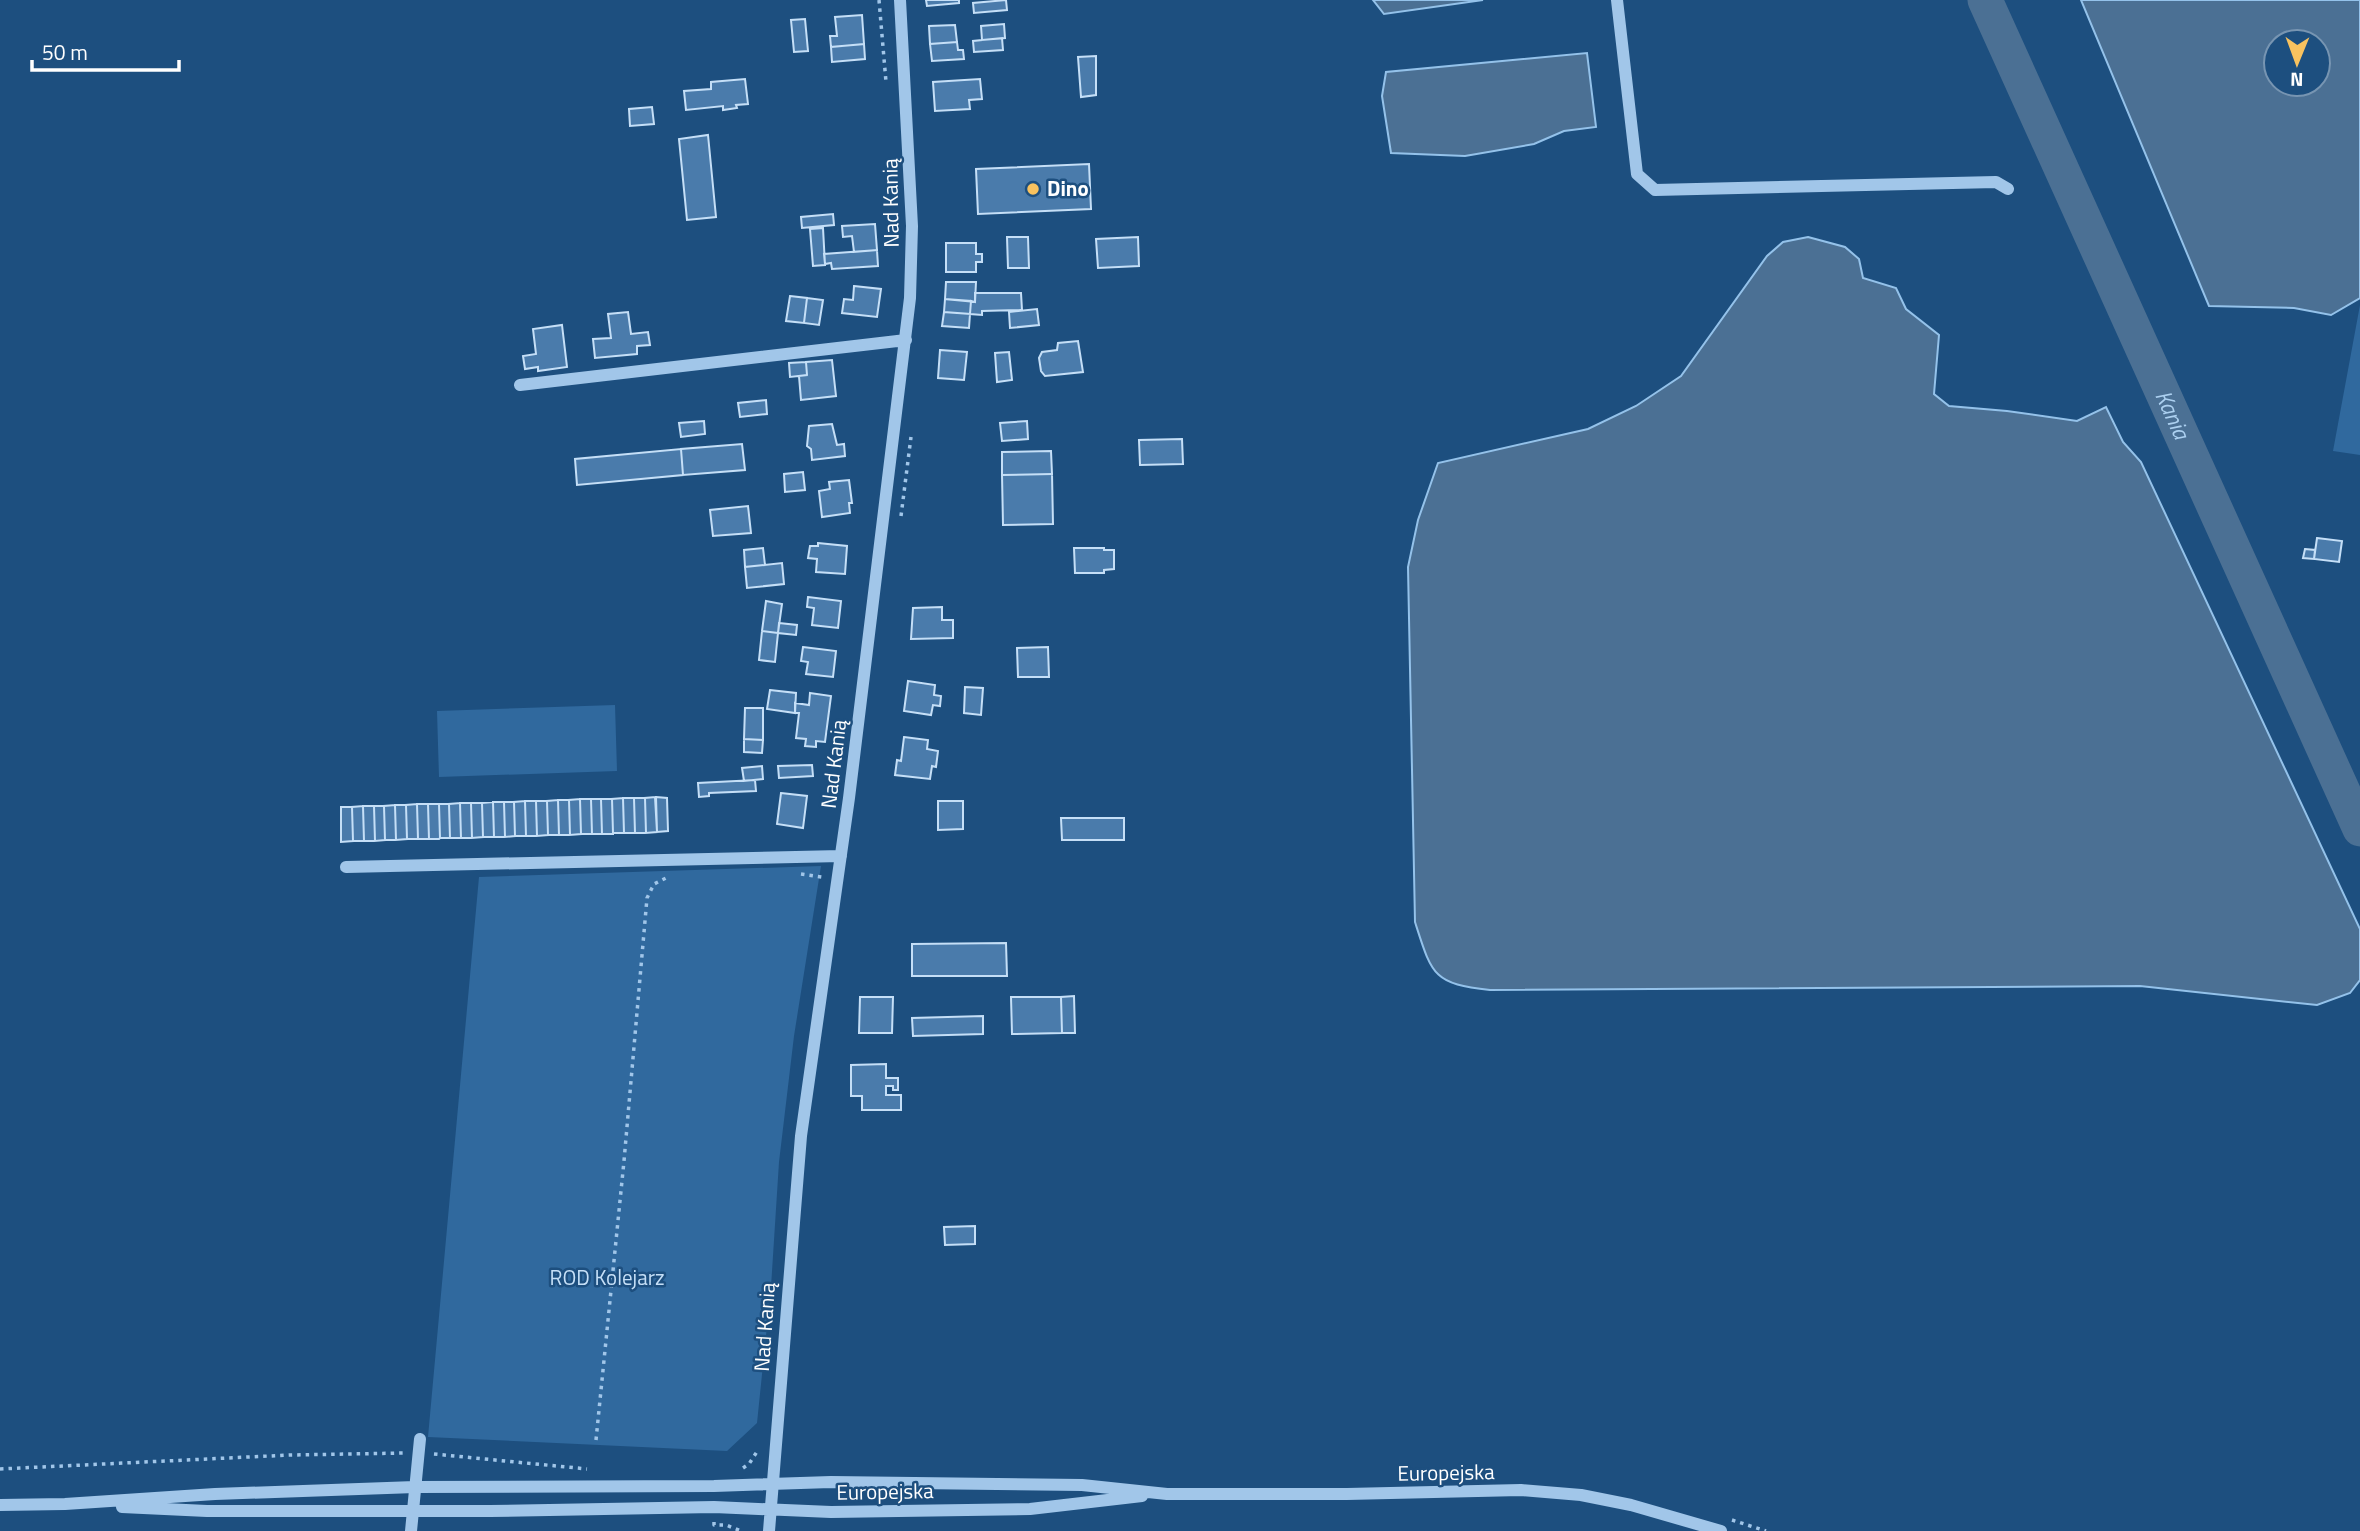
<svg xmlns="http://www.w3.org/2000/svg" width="2360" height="1531" font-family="'Titillium Web',sans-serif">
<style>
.green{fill:#30699e}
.water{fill:#4b7094;stroke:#94c2ea;stroke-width:2;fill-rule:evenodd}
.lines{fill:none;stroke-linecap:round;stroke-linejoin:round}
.river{stroke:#4b7094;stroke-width:35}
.building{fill:#4a7bab;stroke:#c5dff7;stroke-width:2}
.path{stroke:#a1c6e9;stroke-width:3.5;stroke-dasharray:3.5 5;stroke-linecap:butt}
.minor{stroke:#a1c6e9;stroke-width:12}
.poi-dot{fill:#f8c25f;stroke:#1d4f7f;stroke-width:2.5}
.labels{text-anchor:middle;stroke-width:5;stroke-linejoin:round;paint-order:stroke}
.poi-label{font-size:21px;font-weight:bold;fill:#fff;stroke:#1d4f7f;text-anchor:start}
.street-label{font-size:21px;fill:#fff;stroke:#1d4f7f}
.park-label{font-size:21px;fill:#c5dff7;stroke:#1d4f7f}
.water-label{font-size:23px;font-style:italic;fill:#acd0f0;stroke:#1d4f7f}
</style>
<rect width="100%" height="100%" fill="#1d4f7f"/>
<path class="green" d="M 2360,305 L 2360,455 L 2333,451 Z
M 615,705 L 617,771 L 439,777 L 437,711 Z
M 821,866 L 794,1036 L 779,1162 L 771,1287 L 757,1423 L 727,1451 L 428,1437 L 479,877 Z"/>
<path class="water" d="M 1373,0 L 1483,0 L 1384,14 Z
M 2081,0 L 2360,0 L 2360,298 L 2331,315 L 2294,308 L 2209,306 ZM 2276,42 L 2318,42 L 2318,84 L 2276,84 Z
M 1587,53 L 1596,127 L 1564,131 L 1534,144 L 1465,156 L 1391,153 L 1382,96 L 1386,72 Z
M 1808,237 L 1845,247 L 1859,259 L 1863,278 L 1896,288 L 1906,309 L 1939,335 L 1934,394 L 1949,406 L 2007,411 L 2077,421 L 2106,407 L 2123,442 L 2141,462 L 2360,929 L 2360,980 L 2350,993 L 2317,1005 L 2140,986 L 1490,990 C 1433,984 1432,975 1415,922 L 1408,567 L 1418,520 L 1438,463 L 1588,429 L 1636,406 L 1681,376 L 1767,256 L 1783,242 Z"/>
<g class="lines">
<path class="river" id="s1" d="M 1985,0 L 2360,829"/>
</g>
<path class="building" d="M 926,0 L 959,0 L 959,3 L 927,6 Z
M 1006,0 L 1007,10 L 974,13 L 973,3 Z
M 862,15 L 864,44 L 831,47 L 830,36 L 837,36 L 835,17 Z
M 805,19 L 808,51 L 794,52 L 791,20 Z
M 1004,24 L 1005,38 L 982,40 L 981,26 Z
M 955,25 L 957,42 L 930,44 L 929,26 Z
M 1002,38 L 1003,50 L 974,52 L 973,41 Z
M 957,42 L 958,50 L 963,50 L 964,59 L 932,61 L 930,44 Z
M 864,44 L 865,59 L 832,62 L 831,47 Z
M 1096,56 L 1096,95 L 1081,97 L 1078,57 Z
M 745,79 L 748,104 L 736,105 L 737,108 L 723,110 L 723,106 L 686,110 L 684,91 L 711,89 L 711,82 Z
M 980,79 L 982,99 L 969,100 L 970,109 L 935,111 L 933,82 Z
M 652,107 L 654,124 L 630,126 L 629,109 Z
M 708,135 L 716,217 L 687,220 L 679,139 Z
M 1089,164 L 1091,209 L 978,214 L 976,169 Z
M 833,214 L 834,225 L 802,228 L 801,217 Z
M 875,224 L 877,250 L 854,252 L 852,236 L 843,237 L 842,226 Z
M 823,228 L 825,265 L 813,266 L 810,229 Z
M 1007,237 L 1028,237 L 1029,268 L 1008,268 Z
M 1138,237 L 1139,266 L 1098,268 L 1096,239 Z
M 946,243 L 976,243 L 976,254 L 982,254 L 982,262 L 976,262 L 976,272 L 946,272 Z
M 877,250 L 878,266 L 832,269 L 831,263 L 825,264 L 824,254 Z
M 946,282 L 976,282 L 975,302 L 945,299 Z
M 854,286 L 881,289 L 877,317 L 842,313 L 844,299 L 853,300 Z
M 975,293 L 1021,293 L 1022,310 L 982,311 L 982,315 L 970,314 L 971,301 L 975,302 Z
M 790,296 L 807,298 L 804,323 L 786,321 Z
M 807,298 L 823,300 L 819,325 L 804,323 Z
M 945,299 L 971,301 L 970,314 L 944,312 Z
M 1037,309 L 1039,325 L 1010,328 L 1009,312 Z
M 628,312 L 631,334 L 648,332 L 650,345 L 637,346 L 637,354 L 595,358 L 593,339 L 611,338 L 608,314 Z
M 944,312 L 970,314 L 969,328 L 942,326 Z
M 562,325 L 567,367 L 538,371 L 538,367 L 525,369 L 523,356 L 536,354 L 533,329 Z
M 1078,341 L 1083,372 L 1045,376 L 1041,371 L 1039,358 L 1042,352 L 1057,350 L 1058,343 Z
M 940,350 L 967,352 L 964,380 L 938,378 Z
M 1009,352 L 1012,380 L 997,382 L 995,353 Z
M 832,360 L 836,396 L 801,400 L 799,376 L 807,375 L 806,362 Z
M 806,362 L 807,375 L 790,377 L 789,363 Z
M 766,400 L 767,414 L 740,417 L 738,403 Z
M 704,421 L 705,434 L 681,437 L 679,423 Z
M 1027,421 L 1028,439 L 1002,441 L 1000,423 Z
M 832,424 L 837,445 L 844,444 L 845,456 L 812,460 L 811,449 L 807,446 L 809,426 Z
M 1182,439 L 1183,464 L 1140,465 L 1139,440 Z
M 742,444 L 745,470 L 683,475 L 681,449 Z
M 681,449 L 683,475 L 577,485 L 575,459 Z
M 1051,451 L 1052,474 L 1002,475 L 1002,452 Z
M 803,472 L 805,490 L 785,492 L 784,474 Z
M 1052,474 L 1053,524 L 1003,525 L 1002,475 Z
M 849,480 L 852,503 L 849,503 L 850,513 L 822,517 L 819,491 L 830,489 L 829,482 Z
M 748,506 L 751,533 L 713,536 L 710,510 Z
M 2317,538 L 2342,541 L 2339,562 L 2314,559 Z
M 818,543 L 847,546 L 845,574 L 816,572 L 817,559 L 808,558 L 810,546 L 818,546 Z
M 763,548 L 765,565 L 745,567 L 744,550 Z
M 1074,548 L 1104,548 L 1104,550 L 1114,550 L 1114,569 L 1104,570 L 1104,573 L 1075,573 Z
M 2305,549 L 2315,550 L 2314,559 L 2303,558 Z
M 782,563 L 784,584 L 747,588 L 745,567 Z
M 808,597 L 841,601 L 838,628 L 812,625 L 814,608 L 807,607 Z
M 766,601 L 782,604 L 778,633 L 762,631 Z
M 942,607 L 942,620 L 953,620 L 953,638 L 911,639 L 913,608 Z
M 779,623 L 797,625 L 796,635 L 778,633 Z
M 762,631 L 778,633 L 775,662 L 759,660 Z
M 803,647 L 836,651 L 833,677 L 806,674 L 808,662 L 801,661 Z
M 1048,647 L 1049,677 L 1018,677 L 1017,648 Z
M 908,681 L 935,685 L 934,695 L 941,696 L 940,706 L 933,705 L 931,715 L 904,711 Z
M 965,687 L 983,688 L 981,715 L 964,713 Z
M 770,690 L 796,693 L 795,713 L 767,709 Z
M 810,693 L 831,696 L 825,742 L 816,741 L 816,747 L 805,746 L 806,739 L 796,738 L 799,713 L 795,713 L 795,703 L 809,705 Z
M 745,708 L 763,708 L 763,740 L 744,739 Z
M 904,737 L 928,740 L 927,749 L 938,751 L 936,767 L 932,766 L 930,779 L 895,775 L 897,760 L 901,761 Z
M 744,739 L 763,740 L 762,753 L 744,752 Z
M 812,765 L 813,776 L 779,778 L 778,766 Z
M 762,766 L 763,779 L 744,781 L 742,768 Z
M 755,780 L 756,791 L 709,793 L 709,796 L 699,797 L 698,783 Z
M 781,793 L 807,796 L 803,828 L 777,824 Z
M 655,797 L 657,832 L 646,833 L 645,798 Z
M 656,797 L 667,798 L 668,831 L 657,832 Z
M 623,798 L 624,833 L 613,833 L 612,799 Z
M 623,798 L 634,798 L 635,833 L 624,833 Z
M 634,798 L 645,798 L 646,833 L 635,833 Z
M 580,799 L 581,834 L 570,835 L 569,800 Z
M 580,799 L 591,799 L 592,834 L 581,834 Z
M 591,799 L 601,799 L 602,834 L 592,834 Z
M 601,799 L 612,799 L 613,833 L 613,834 L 602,834 Z
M 558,800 L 559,835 L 548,835 L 547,801 Z
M 558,800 L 569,800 L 570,835 L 559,835 Z
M 525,801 L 526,836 L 515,836 L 514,802 Z
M 525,801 L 536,801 L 537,836 L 526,836 Z
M 536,801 L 547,801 L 548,835 L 537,836 Z
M 938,801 L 963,801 L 963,829 L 938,830 Z
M 493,802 L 494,837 L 483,837 L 482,803 Z
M 493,802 L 504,802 L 505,837 L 494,837 Z
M 504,802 L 514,802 L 515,836 L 505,837 Z
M 460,803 L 461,838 L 450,838 L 449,804 Z
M 460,803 L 471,803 L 472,838 L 461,838 Z
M 471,803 L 482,803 L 483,837 L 472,838 Z
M 417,804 L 418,839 L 407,839 L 406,805 Z
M 417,804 L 428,804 L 429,839 L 418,839 Z
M 428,804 L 439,804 L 440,838 L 439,839 L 429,839 Z
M 439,804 L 449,804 L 450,838 L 440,838 Z
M 395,805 L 406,805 L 407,839 L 396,840 Z
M 395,805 L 396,840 L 385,840 L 384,806 Z
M 363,806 L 364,841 L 353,841 L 352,807 Z
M 363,806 L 374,806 L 375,841 L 364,841 Z
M 374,806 L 384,806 L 385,840 L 375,841 Z
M 341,807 L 352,807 L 353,841 L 341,842 Z
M 1061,818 L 1124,818 L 1124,840 L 1062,840 Z
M 1006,943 L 1007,976 L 912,976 L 912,944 Z
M 1074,996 L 1075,1033 L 1062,1033 L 1061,997 Z
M 860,997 L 893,997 L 892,1033 L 859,1033 Z
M 1011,997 L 1061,997 L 1062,1033 L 1012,1034 Z
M 983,1016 L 983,1034 L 913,1036 L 912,1018 Z
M 886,1064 L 886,1078 L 898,1078 L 898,1090 L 893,1090 L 893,1086 L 886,1086 L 886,1095 L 901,1095 L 901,1110 L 862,1110 L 862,1096 L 851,1096 L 851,1065 Z
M 975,1226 L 975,1244 L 945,1245 L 944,1227 Z"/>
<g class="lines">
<path class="path" d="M 879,0 L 886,82
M 901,516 L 911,437
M 801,874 L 822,877
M 596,1440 L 624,1161 L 647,898 L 654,884 L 668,877
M 434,1454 L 587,1469
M 743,1468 L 749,1464 L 758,1450
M 0,1469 L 290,1455 L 406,1453
M 1732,1520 L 1766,1531
M 714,1522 L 714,1525 L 726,1525 L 741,1531"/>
<path class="minor" d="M 1617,0 L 1637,174 L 1655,190 L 1996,182 L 2008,189
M 520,385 L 906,340
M 346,867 L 841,856
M 0,1505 L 65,1504 L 215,1494 L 415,1487 L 714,1486 L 831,1482 L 1082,1485 L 1167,1494 L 1347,1494 L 1521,1490 L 1581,1495 L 1631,1505 L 1721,1531
M 122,1507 L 207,1511 L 490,1511 L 714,1507 L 831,1512 L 1030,1509 L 1142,1496
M 411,1531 L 420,1439
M 769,1531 L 801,1136 L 849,798 L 910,298 L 912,226 L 900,0"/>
</g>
<circle class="poi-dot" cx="1033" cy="189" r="7"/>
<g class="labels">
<g class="poi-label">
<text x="1047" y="196">Dino</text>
</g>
<g class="street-label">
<text transform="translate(891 203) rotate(-91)" y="7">Nad Kanią</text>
<text transform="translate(834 764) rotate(-83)" y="7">Nad Kanią</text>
<text transform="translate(765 1327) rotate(-86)" y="7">Nad Kanią</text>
<text transform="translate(1446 1473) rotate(-1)" y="7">Europejska</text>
<text transform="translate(885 1492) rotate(-1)" y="7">Europejska</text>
</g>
<g class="park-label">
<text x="607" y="1285">ROD Kolejarz</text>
</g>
<g class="water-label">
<text dy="8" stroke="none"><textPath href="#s1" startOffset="455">Kania</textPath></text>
</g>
</g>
<g transform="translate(2297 63) rotate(181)"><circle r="33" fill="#1d4f7f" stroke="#7795b2" stroke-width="2"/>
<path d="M0-5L12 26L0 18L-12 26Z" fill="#f8c25f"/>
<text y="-10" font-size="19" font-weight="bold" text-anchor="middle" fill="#ffffff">N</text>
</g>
<path d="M32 60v10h147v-10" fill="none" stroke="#ffffff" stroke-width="3.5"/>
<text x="42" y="60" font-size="21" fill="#ffffff" stroke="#1d4f7f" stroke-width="5" paint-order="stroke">50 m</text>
</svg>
